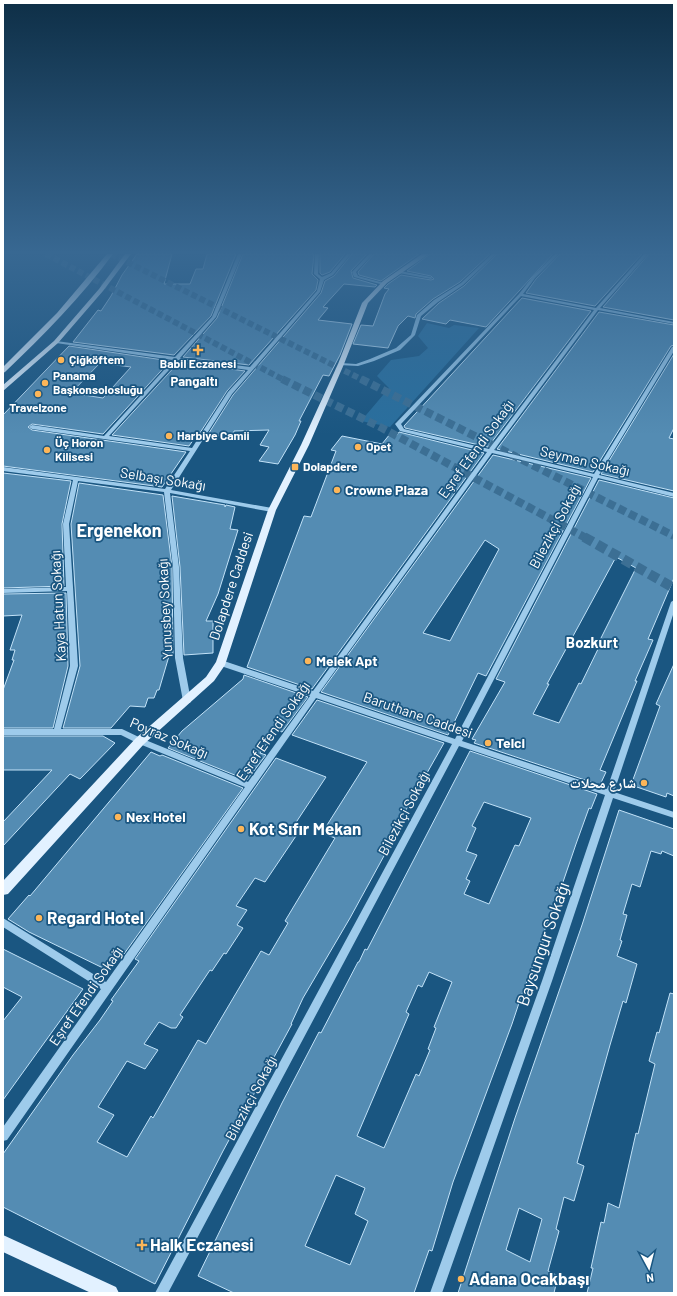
<svg xmlns="http://www.w3.org/2000/svg" width="677" height="1296" font-family="Barlow,'Noto Naskh Arabic',sans-serif">
<style>
.green{fill:#296f9e}
.building{fill:#548cb3;stroke:#c2e2f8;fill-rule:evenodd}
.lines{fill:none;stroke-linecap:round;stroke-linejoin:round}
.major-tunnel-far2{stroke:#3c6f94;stroke-width:6;stroke-dasharray:6 3;stroke-linecap:butt}
.major-tunnel-far1{stroke:#3c6f94;stroke-width:8;stroke-dasharray:8 4;stroke-linecap:butt}
.major-tunnel{stroke:#3c6f94;stroke-width:10;stroke-dasharray:10 5;stroke-linecap:butt}
.minor{fill:#9ecbeb;fill-rule:evenodd}
.major{fill:#e2f1ff;fill-rule:evenodd}
.poi-dot{fill:#fdb659;stroke:#1a5681;stroke-width:1.5}
.labels{text-anchor:middle;stroke-width:3.5;stroke-linejoin:round;paint-order:stroke}
.far-poi-label{font-size:12px;font-weight:bold;fill:#fff;stroke:#1a5681;text-anchor:start}
.far-quarter-label{font-size:13px;font-weight:bold;fill:#fff;stroke:#1a5681}
.street-label{font-size:14px;fill:#fff;stroke:#1a5681}
.poi-label{font-size:14px;font-weight:bold;fill:#fff;stroke:#1a5681;text-anchor:start}
.neighbourhood-label{font-size:15px;font-weight:bold;fill:#fff;stroke:#1a5681}
.near-poi-label{font-size:17px;font-weight:bold;fill:#fff;stroke:#1a5681;text-anchor:start}
.near-street-label{font-size:17px;fill:#fff;stroke:#1a5681}
.district-label{font-size:18px;font-weight:bold;fill:#fff;stroke:#1a5681}
</style>
<rect width="100%" height="100%" fill="#1a5681"/>
<path class="green" d="M 427,323 L 449,328 L 454,325 L 479,328 L 390,427 L 361,421 L 389,388 L 377,376 L 391,360 L 419,356 L 428,348 L 418,336 Z"/>
<path class="building" d="M 137,254 L 172,254 L 164,284 L 190,284 L 196,269 L 203,269 L 207,254 L 236,254 L 211,316 L 174,355 L 73,342 L 98,310 L 101,311 L 111,296 L 122,275 Z
M 243,254 L 314,254 L 312,274 L 318,280 L 316,290 L 249,365 L 183,357 L 217,318 Z
M 320,254 L 345,254 L 330,272 L 322,275 L 320,273 Z
M 352,254 L 367,254 L 351,271 L 353,278 L 377,285 L 375,287 L 344,284 L 323,307 L 328,308 L 318,320 L 352,324 L 340,355 L 329,376 L 323,375 L 299,421 L 301,421 L 295,435 L 278,464 L 259,461 L 269,447 L 260,445 L 269,430 L 234,431 L 233,436 L 207,436 L 233,395 L 321,293 L 325,281 L 334,276 Z
M 374,254 L 419,254 L 381,281 L 359,275 L 358,272 Z
M 430,254 L 490,254 L 460,282 L 433,299 L 416,314 L 415,318 L 408,316 L 398,326 L 388,348 L 353,344 L 361,325 L 373,326 L 385,294 L 389,289 L 384,288 L 388,284 L 401,275 L 431,280 L 434,279 L 431,276 L 407,271 Z
M 497,254 L 553,254 L 486,327 L 450,320 L 446,324 L 422,319 L 439,303 L 464,286 Z
M 560,254 L 642,254 L 595,306 L 526,293 L 536,279 Z
M 649,254 L 674,254 L 674,320 L 603,307 Z
M 522,298 L 591,311 L 488,447 L 405,428 L 404,426 Z
M 599,312 L 674,325 L 674,345 L 671,346 L 593,472 L 497,449 Z
M 69,346 L 170,361 L 103,434 L 32,424 L 28,427 L 32,430 L 186,452 L 162,487 L 3,466 L 3,415 ZM 100,363 L 131,367 L 103,398 L 71,393 Z
M 674,354 L 674,428 L 669,438 L 674,439 L 674,491 L 601,474 Z
M 179,362 L 245,371 L 227,391 L 198,436 L 196,436 L 189,446 L 112,435 Z
M 399,432 L 484,453 L 312,689 L 247,667 L 304,516 L 311,517 L 336,451 L 331,450 L 342,436 L 382,444 L 390,434 L 396,436 Z
M 493,455 L 591,478 L 486,676 L 478,673 L 448,735 L 321,692 ZM 485,540 L 499,549 L 450,641 L 423,633 Z
M 3,473 L 71,481 L 62,524 L 64,586 L 3,588 Z
M 599,480 L 674,498 L 674,578 L 648,639 L 653,640 L 635,681 L 637,681 L 600,770 L 606,772 L 600,785 L 474,743 L 476,740 L 472,739 L 505,682 L 496,679 ZM 616,557 L 636,568 L 598,644 L 600,645 L 581,684 L 579,683 L 559,723 L 533,714 L 549,684 L 547,684 Z
M 79,483 L 163,495 L 172,567 L 173,655 L 169,656 L 159,690 L 157,690 L 154,698 L 148,698 L 145,707 L 130,706 L 111,728 L 63,728 L 80,666 L 71,524 Z
M 172,496 L 225,505 L 225,507 L 226,505 L 235,507 L 230,529 L 238,530 L 218,594 L 206,621 L 213,621 L 213,653 L 184,655 L 180,567 Z
M 66,593 L 68,666 L 53,728 L 3,728 L 3,690 L 14,660 L 12,660 L 15,650 L 10,650 L 22,615 L 3,616 L 3,594 Z
M 674,664 L 674,796 L 667,793 L 666,797 L 631,785 L 660,706 L 656,704 Z
M 244,675 L 308,697 L 282,732 L 277,730 L 260,753 L 266,755 L 247,780 L 168,748 L 182,731 L 243,679 Z
M 317,700 L 444,743 L 402,817 L 403,817 L 391,843 L 350,918 L 303,998 L 291,1024 L 292,1024 L 223,1151 L 155,1284 L 3,1207 L 3,1154 L 73,1055 L 100,1020 L 113,1001 L 111,1000 L 139,961 L 135,959 L 276,758 L 326,777 L 293,827 L 300,830 L 265,882 L 255,878 L 236,906 L 247,910 L 237,925 L 243,928 L 226,954 L 224,953 L 212,971 L 210,970 L 180,1015 L 183,1017 L 176,1028 L 171,1028 L 159,1022 L 144,1044 L 158,1050 L 145,1069 L 127,1061 L 98,1107 L 114,1115 L 97,1142 L 127,1157 L 151,1116 L 153,1118 L 198,1040 L 206,1044 L 261,951 L 269,955 L 288,923 L 285,921 L 335,838 L 322,833 L 367,762 L 292,735 Z
M 3,736 L 103,736 L 115,743 L 80,779 L 70,774 L 3,846 L 3,822 L 52,770 L 3,770 Z
M 470,751 L 597,794 L 591,809 L 589,808 L 576,844 L 562,885 L 546,926 L 542,939 L 544,940 L 523,991 L 512,1024 L 453,1182 L 432,1251 L 429,1250 L 414,1293 L 234,1293 L 198,1276 L 282,1103 L 319,1032 L 321,1033 L 358,962 L 359,962 L 365,949 L 367,950 ZM 484,802 L 531,818 L 519,846 L 515,845 L 489,904 L 464,894 L 470,881 L 466,879 L 477,855 L 466,851 L 476,828 L 472,826 ZM 429,972 L 452,982 L 434,1027 L 436,1028 L 428,1049 L 430,1050 L 419,1076 L 416,1074 L 384,1148 L 357,1136 L 409,1014 L 406,1012 L 418,985 L 422,987 ZM 336,1175 L 365,1188 L 355,1214 L 368,1221 L 350,1265 L 305,1246 Z
M 151,752 L 160,756 L 162,755 L 243,788 L 124,954 L 116,950 L 103,968 L 29,932 L 8,919 L 29,895 L 30,896 Z
M 619,810 L 674,829 L 674,856 L 662,851 L 661,854 L 651,851 L 640,887 L 632,884 L 623,914 L 627,915 L 620,940 L 622,941 L 617,956 L 637,964 L 626,1003 L 623,1001 L 610,1045 L 577,1163 L 584,1166 L 574,1201 L 564,1197 L 556,1229 L 559,1231 L 548,1271 L 558,1276 L 554,1293 L 458,1293 L 515,1118 L 582,925 ZM 519,1208 L 542,1219 L 530,1262 L 506,1250 Z
M 3,949 L 83,989 L 3,1100 L 3,1021 L 22,997 L 3,987 Z
M 670,993 L 674,994 L 674,1293 L 587,1293 L 593,1268 L 591,1268 L 601,1222 L 604,1223 L 608,1203 L 619,1208 L 636,1133 L 638,1134 L 655,1064 L 649,1061 L 657,1032 L 659,1033 Z"/>
<g class="lines">
<path class="major-tunnel-far2" d="M 46,254 L 284,380
M 111,254 L 363,380"/>
<path class="major-tunnel-far1" d="M 282,379 L 382,428 L 586,538
M 361,379 L 674,536"/>
<path class="major-tunnel" d="M 584,537 L 674,588"/>
<path class="minor" d="M 238,254 L 242,254 L 216,317 L 180,358 L 250,367 L 317,291 L 320,279 L 314,274 L 315,254 L 319,254 L 318,274 L 322,277 L 331,273 L 347,254 L 351,254 L 333,275 L 324,280 L 320,292 L 232,394 L 171,490 L 272,508 L 275,510 L 272,512 L 170,493 L 179,567 L 183,658 L 191,701 L 190,703 L 184,703 L 183,701 L 175,658 L 173,567 L 164,492 L 78,481 L 69,524 L 78,666 L 61,729 L 122,729 L 143,739 L 248,782 L 310,696 L 218,665 L 217,663 L 218,661 L 224,661 L 313,691 L 487,452 L 400,431 L 395,424 L 396,423 L 519,294 L 533,276 L 555,254 L 559,254 L 535,278 L 523,294 L 596,308 L 644,254 L 648,254 L 600,308 L 674,322 L 674,324 L 598,310 L 494,450 L 594,474 L 672,347 L 674,346 L 674,351 L 599,475 L 674,493 L 674,497 L 598,478 L 462,741 L 607,789 L 671,602 L 674,600 L 674,612 L 614,792 L 674,812 L 674,818 L 613,798 L 552,981 L 442,1293 L 430,1293 L 542,981 L 605,795 L 459,746 L 168,1293 L 155,1293 L 452,744 L 316,698 L 7,1140 L 3,1141 L 3,1127 L 101,989 L 3,927 L 3,918 L 106,982 L 245,787 L 137,743 L 121,735 L 3,735 L 3,729 L 54,729 L 70,666 L 67,591 L 3,593 L 3,589 L 66,587 L 63,524 L 73,480 L 3,471 L 3,467 L 165,489 L 190,451 L 32,429 L 29,427 L 32,425 L 104,436 L 173,360 L 56,343 L 54,342 L 56,341 L 175,357 L 212,317 ZM 521,296 L 594,310 L 489,449 L 404,429 L 401,424 ZM 178,360 L 248,370 L 228,392 L 192,448 L 109,436 ZM 492,453 L 593,477 L 455,739 L 319,693 Z
M 369,254 L 373,254 L 356,272 L 358,276 L 384,283 L 384,285 L 354,277 L 352,272 Z
M 492,254 L 496,254 L 463,285 L 438,302 L 421,316 L 415,335 L 400,350 L 374,361 L 358,366 L 339,365 L 339,363 L 341,363 L 356,364 L 370,359 L 396,348 L 411,335 L 417,315 L 434,300 L 461,283 Z
M 400,271 L 431,277 L 433,278 L 431,279 L 399,273 L 399,271 Z"/>
<path class="major" d="M 107,254 L 113,254 C 81,297 44,335 5,372 L 3,373 L 3,367 L 57,313 Z
M 125,254 L 131,254 L 103,291 L 58,343 L 3,391 L 3,385 L 54,341 L 99,289 Z
M 422,254 L 429,254 L 387,283 L 368,303 L 344,364 L 309,445 L 276,510 L 225,665 L 214,681 L 144,744 L 8,894 L 3,895 L 3,881 L 136,738 L 206,677 L 216,662 L 268,510 L 301,445 L 338,364 L 362,303 L 383,281 Z
M 3,1235 L 116,1287 L 119,1293 L 91,1293 L 3,1252 Z"/>
</g>
<linearGradient id="sky" x2="0" y2="1"><stop stop-color="#0e2f47"/><stop offset="0.58" stop-color="#386892"/><stop offset="1" stop-color="#386892" stop-opacity="0"/></linearGradient>
<rect width="677" height="435" fill="url(#sky)"/>
<g class="poi-dot">
<path d="M196 344h4v4h4v4h-4v4h-4v-4h-4v-4h4z"/>
<circle cx="61" cy="360" r="4"/>
<circle cx="45" cy="383" r="4"/>
<circle cx="38" cy="394" r="4"/>
<circle cx="169" cy="436" r="4"/>
<circle cx="358" cy="447" r="4"/>
<circle cx="47" cy="450" r="4"/>
<rect x="291" y="463" width="8" height="8" rx="2"/>
<circle cx="337" cy="490" r="4"/>
<circle cx="308" cy="661" r="4"/>
<circle cx="488" cy="743" r="4"/>
<circle cx="644" cy="783" r="4"/>
<circle cx="118" cy="817" r="4"/>
<circle cx="241" cy="829" r="4"/>
<circle cx="39" cy="918" r="4"/>
<path d="M140 1239h4v4h4v4h-4v4h-4v-4h-4v-4h4z"/>
<circle cx="461" cy="1279" r="4"/>
</g>
<g class="labels">
<g class="far-poi-label">
<text x="69" y="364">Çiğköftem</text>
<text x="198" y="368" text-anchor="middle">Babil Eczanesi</text>
<text x="53" y="380">Panama<tspan x="53" dy="14">Başkonsolosluğu</tspan></text>
<text x="38" y="412" text-anchor="middle">Travelzone</text>
<text x="177" y="440">Harbiye Camii</text>
<text x="55" y="447">Üç Horon<tspan x="55" dy="14">Kilisesi</tspan></text>
<text x="366" y="451">Opet</text>
<text x="303" y="471">Dolapdere</text>
</g>
<g class="far-quarter-label">
<text x="194" y="386">Pangaltı</text>
</g>
<g class="street-label">
<text transform="translate(476 449) rotate(-54)" y="5">Eşref Efendi Sokağı</text>
<text transform="translate(585 461) rotate(13)" y="5">Seymen Sokağı</text>
<text transform="translate(163 479) rotate(9)" y="5">Selbaşı Sokağı</text>
<text transform="translate(555 526) rotate(-62)" y="5">Bilezikçi Sokağı</text>
<text transform="translate(231 586) rotate(-72)" y="5">Dolapdere Caddesi</text>
<text transform="translate(58 606) rotate(-93)" y="5">Kaya Hatun Sokağı</text>
<text transform="translate(165 609) rotate(-93)" y="5">Yunusbey Sokağı</text>
<text transform="translate(418 715) rotate(19)" y="5">Baruthane Caddesi</text>
<text transform="translate(273 731) rotate(-55)" y="5">Eşref Efendi Sokağı</text>
<text transform="translate(169 738) rotate(23)" y="5">Poyraz Sokağı</text>
<text transform="translate(404 813) rotate(-62)" y="5">Bilezikçi Sokağı</text>
<text transform="translate(86 996) rotate(-55)" y="5">Eşref Efendi Sokağı</text>
<text transform="translate(251 1098) rotate(-62)" y="5">Bilezikçi Sokağı</text>
</g>
<g class="poi-label">
<text x="345" y="495">Crowne Plaza</text>
<text x="316" y="666">Melek Apt</text>
<text x="496" y="748">Telci</text>
<text x="636" y="788" text-anchor="end">شارع محلات</text>
<text x="126" y="822">Nex Hotel</text>
</g>
<g class="neighbourhood-label">
<text x="592" y="648">Bozkurt</text>
</g>
<g class="near-poi-label">
<text x="249" y="835">Kot Sıfır Mekan</text>
<text x="47" y="924">Regard Hotel</text>
<text x="150" y="1251">Halk Eczanesi</text>
<text x="469" y="1285">Adana Ocakbaşı</text>
</g>
<g class="near-street-label">
<text transform="translate(543 944) rotate(-71)" y="6">Baysungur Sokağı</text>
</g>
<g class="district-label">
<text x="119" y="537">Ergenekon</text>
</g>
</g>
<rect width="677" height="1296" fill="none" stroke="#ffffff" stroke-width="8"/>
<g transform="translate(649 1268) rotate(173)" stroke="#1a5681" stroke-width="3" paint-order="stroke">
<path d="M0-3L7 15L0 10L-7 15Z" fill="#ffffff"/>
<text y="-6" font-size="11" font-weight="bold" text-anchor="middle" fill="#ffffff">N</text>
</g>
</svg>
